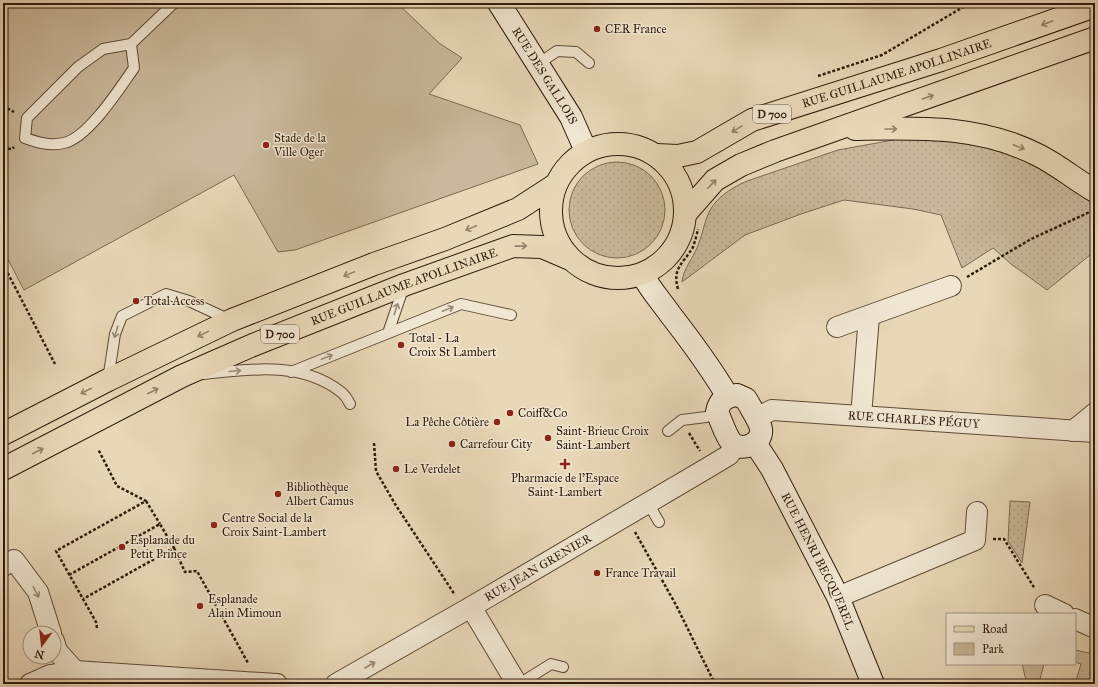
<svg xmlns="http://www.w3.org/2000/svg" width="1098" height="687" font-family="'IM FELL Great Primer',serif">
<style>
.grass{fill:url(#grass-dots);stroke:#7c6953}
.green{fill:#c9b89b;stroke:#7c6953}
.lines{fill:none;stroke-linecap:round;stroke-linejoin:round}
.service-casing{stroke:#5e4a36;stroke-width:12}
.minor-casing{stroke:#5e4a36;stroke-width:22}
.secondary-casing{stroke:#301a0b;stroke-width:24}
.primary-casing{stroke:#301a0b;stroke-width:24}
.path{stroke:#301a0b;stroke-width:2.5;stroke-dasharray:3 2;stroke-linecap:butt}
.service{stroke:#f0e6d1;stroke-width:10}
.minor{stroke:#f0e6d1;stroke-width:20}
.secondary{stroke:#f0e6d1;stroke-width:22}
.primary{stroke:#e8d8b8;stroke-width:22}
.oneway{stroke:#95826a}
.oneway2{stroke:#9a8a78}
.poi-dot{fill:#8f2418;stroke:#f0e6d1;stroke-width:1.5}
.labels{text-anchor:middle;stroke-width:3;stroke-linejoin:round;paint-order:stroke}
.shield{fill:#f0e6d1;stroke:#6a5746;stroke-width:1}
.shield-label{font-size:11px;font-weight:bold;fill:#301a0b}
.poi-label{font-size:12px;fill:#301a0b;stroke:#f0e6d1;text-anchor:start}
.street-label{font-size:12px;fill:#301a0b;stroke:#f0e6d1}
</style>
<defs>
<pattern id="grass-dots" width="8" height="8" patternUnits="userSpaceOnUse"><rect width="8" height="8" fill="#c9b89b"/><path d="M2 2h.1M6 6h.1" fill="none" stroke="#ad9e84" stroke-width="1.8" stroke-linecap="round"/></pattern>
</defs>
<rect width="100%" height="100%" fill="#e8d8b8"/>
<filter id="stains"><feTurbulence type="fractalNoise" baseFrequency=".005" numOctaves="4"/><feColorMatrix values="0 0 0 0 .2 0 0 0 0 .09 0 0 0 0 .02 0 0 0 .5 -.17"/></filter>
<radialGradient id="worn" r=".72"><stop offset=".6" stop-color="#630" stop-opacity="0"/><stop offset="1" stop-color="#630" stop-opacity=".3"/></radialGradient>
<path class="grass" d="M 921,135 L 1011,150 L 1094,198 L 1091,202 L 1095,207 L 1095,251 L 1047,290 L 1011,264 L 993,248 L 962,268 L 941,215 L 913,209 L 844,200 L 801,214 L 745,235 L 682,282 C 683,271 690,262 695,252 C 701,240 703,228 707,217 C 713,199 731,188 747,181 L 838,150 Z
M569 210a48 48 0 1 1 96 0a48 48 0 1 1-96 0Z
M 1010,501 L 1030,502 L 1022,563 L 1008,541 Z"/>
<path class="green" d="M 3,3 L 397,3 L 439,43 L 462,58 L 429,94 L 520,125 L 538,164 L 295,250 L 278,252 L 234,175 L 24,290 L 3,250 Z
M 1095,640 L 1095,684 L 1075,684 L 1081,664 L 1075,662 L 1075,650 L 1089,653 Z
M 1022,664 L 1044,664 L 1040,679 L 1060,684 L 1027,684 Z"/>
<g class="lines">
<g class="service-casing">
<path id="service" d="M 131,44 L 134,68 C 120,88 88,138 64,143 C 50,146 39,143 25,138 L 27,118 L 78,67 L 103,49 L 131,44 L 174,3
M 538,64 L 557,51 L 576,52 L 589,63
M 388,333 L 404,286
M 291,372 L 461,304 L 511,315
M 204,374 C 250,369 302,361 341,392 C 345,395 348,400 350,404
M 108,380 L 115,334 L 122,316 L 166,294 L 189,301 L 230,320
M 668,431 L 682,420 L 706,417 L 717,412
M 648,503 L 659,522
M 519,684 L 551,664 L 563,667"/>
</g>
<g class="minor-casing">
<g id="minor">
<path d="M 837,327 L 951,286"/>
<path d="M 861,416 L 869,316"/>
<path id="s1" d="M 756,418 L 772,410 L 1095,432"/>
<path d="M 1073,431 L 1095,413"/>
<path d="M 3,566 L 14,560 L 38,592 L 51,633"/>
<path d="M 838,597 L 975,540 L 977,512"/>
<path d="M 1045,605 L 1064,614"/>
<path d="M 471,607 L 517,684"/>
<path d="M 1075,619 L 1095,628"/>
<path d="M 54,641 L 57,651 L 75,671"/>
<path d="M 30,684 L 50,675 L 75,671 L 277,684"/>
<path id="s2" d="M 336,684 L 471,607 L 709,467 L 729,455 L 736,445"/>
</g>
</g>
<g class="secondary-casing">
<g id="secondary">
<path id="s3" d="M 499,3 L 571,117 L 586,151"/>
<path d="M 642,274 C 650,289 660,300 670,314 C 691,341 711,368 728,397"/>
<path d="M 737,395 L 746,399 C 750,407 760,421 761,429 C 763,444 742,452 732,443 C 726,437 721,420 717,412 C 719,401 726,396 737,395 Z"/>
<path id="s4" d="M 755,443 L 772,469 L 838,597 L 873,684"/>
</g>
</g>
<g class="primary-casing">
<g id="primary">
<path d="M 855,129 C 919,128 979,125 1038,155 C 1058,165 1076,180 1095,191"/>
<circle cx="618" cy="211" r="67"/>
<path id="s5" d="M 656,155 L 678,156 L 697,152 L 752,120 L 941,60 L 1095,6"/>
<path d="M 686,213 L 715,180 L 741,165 L 775,151 L 1095,38"/>
<path d="M 3,434 L 108,380 L 232,320 L 374,264 L 445,239 L 518,209 L 555,185"/>
<path id="s6" d="M 3,469 L 182,376 L 253,345 L 404,285 L 513,246 L 542,247 L 570,259"/>
</g>
</g>
<path class="path" d="M 818,76 L 882,55 L 970,3
M 3,106 L 14,112
M 3,148 L 12,149 L 14,147
M 3,264 L 55,364
M 967,277 L 1031,239 L 1092,211
M 678,289 C 672,268 683,264 693,247 C 695,241 697,234 698,229
M 689,433 L 700,451
M 374,443 L 376,471 L 395,504 L 455,595
M 146,501 L 160,524
M 635,532 L 676,605 L 715,684
M 993,539 L 1004,539 L 1035,589
M 174,548 L 185,572 L 197,571 L 248,663
M 69,575 L 160,524 L 174,548 L 83,599
M 97,628 L 96,622 L 56,551 L 146,501 L 117,486 L 98,449"/>
<use href="#service" class="service"/>
<use href="#minor" class="minor"/>
<use href="#secondary" class="secondary"/>
<use href="#primary" class="primary"/>
</g>
<defs><path id="oneway-shaft" d="M-6 0H5M1.5-3L5.5 0L1.5 3" fill="none" stroke-width="1.6" stroke-linecap="round" stroke-linejoin="round"/></defs>
<g class="oneway">
<use href="#oneway-shaft" transform="translate(1047 23) rotate(160)"/>
<use href="#oneway-shaft" transform="translate(928 97) rotate(-19)"/>
<use href="#oneway-shaft" transform="translate(737 129) rotate(149)"/>
<use href="#oneway-shaft" transform="translate(891 129)"/>
<use href="#oneway-shaft" transform="translate(1019 147) rotate(22)"/>
<use href="#oneway-shaft" transform="translate(712 184) rotate(-46)"/>
<use href="#oneway-shaft" transform="translate(471 228) rotate(158)"/>
<use href="#oneway-shaft" transform="translate(521 246) rotate(-1)"/>
<use href="#oneway-shaft" transform="translate(349 274) rotate(158)"/>
<use href="#oneway-shaft" transform="translate(203 334) rotate(154)"/>
<use href="#oneway-shaft" transform="translate(86 391) rotate(153)"/>
<use href="#oneway-shaft" transform="translate(153 391) rotate(-27)"/>
<use href="#oneway-shaft" transform="translate(38 451) rotate(-27)"/>
</g>
<g class="oneway2">
<use href="#oneway-shaft" transform="translate(396 309) rotate(-72)"/>
<use href="#oneway-shaft" transform="translate(448 309) rotate(-22)"/>
<use href="#oneway-shaft" transform="translate(116 332) rotate(107)"/>
<use href="#oneway-shaft" transform="translate(327 357) rotate(-22)"/>
<use href="#oneway-shaft" transform="translate(235 371) rotate(-5)"/>
<use href="#oneway-shaft" transform="translate(36 592) rotate(62)"/>
<use href="#oneway-shaft" transform="translate(370 665) rotate(-30)"/>
</g>
<g class="poi-dot">
<circle cx="597" cy="29" r="4"/>
<circle cx="266" cy="145" r="4"/>
<circle cx="136" cy="301" r="4"/>
<circle cx="401" cy="345" r="4"/>
<circle cx="510" cy="413" r="4"/>
<circle cx="497" cy="422" r="4"/>
<circle cx="548" cy="438" r="4"/>
<circle cx="452" cy="444" r="4"/>
<path d="M563 458h4v4h4v4h-4v4h-4v-4h-4v-4h4z"/>
<circle cx="396" cy="469" r="4"/>
<circle cx="278" cy="494" r="4"/>
<circle cx="214" cy="525" r="4"/>
<circle cx="122" cy="547" r="4"/>
<circle cx="597" cy="573" r="4"/>
<circle cx="200" cy="606" r="4"/>
</g>
<g class="labels">
<g class="shield">
<rect x="753" y="105" width="38" height="18" rx="3"/>
<rect x="261" y="325" width="38" height="18" rx="3"/>
</g>
<g class="shield-label">
<text x="772" y="118">D 700</text>
<text x="280" y="338">D 700</text>
</g>
<g class="poi-label">
<text x="605" y="33">CER France</text>
<text x="274" y="142">Stade de la<tspan x="274" dy="14">Ville Oger</tspan></text>
<text x="144" y="305">Total Access</text>
<text x="409" y="342">Total - La<tspan x="409" dy="14">Croix St Lambert</tspan></text>
<text x="518" y="417">Coiff&amp;Co</text>
<text x="489" y="426" text-anchor="end">La Pêche Côtière</text>
<text x="556" y="435">Saint-Brieuc Croix<tspan x="556" dy="14">Saint-Lambert</tspan></text>
<text x="460" y="448">Carrefour City</text>
<text x="404" y="473">Le Verdelet</text>
<text x="565" y="482" text-anchor="middle">Pharmacie de l'Espace<tspan x="565" dy="14">Saint-Lambert</tspan></text>
<text x="286" y="491">Bibliothèque<tspan x="286" dy="14">Albert Camus</tspan></text>
<text x="222" y="522">Centre Social de la<tspan x="222" dy="14">Croix Saint-Lambert</tspan></text>
<text x="130" y="544">Esplanade du<tspan x="130" dy="14">Petit Prince</tspan></text>
<text x="605" y="577">France Travail</text>
<text x="208" y="603">Esplanade<tspan x="208" dy="14">Alain Mimoun</tspan></text>
</g>
<g class="street-label">
<text dy="4" stroke="none"><textPath href="#s5" startOffset="257">RUE GUILLAUME APOLLINAIRE</textPath></text>
<text dy="4" stroke="none"><textPath href="#s3" startOffset="86">RUE DES GALLOIS</textPath></text>
<text dy="4" stroke="none"><textPath href="#s6" startOffset="441">RUE GUILLAUME APOLLINAIRE</textPath></text>
<text dy="4" stroke="none"><textPath href="#s1" startOffset="160">RUE CHARLES PÉGUY</textPath></text>
<text dy="4" stroke="none"><textPath href="#s4" startOffset="134">RUE HENRI BECQUEREL</textPath></text>
<text dy="4" stroke="none"><textPath href="#s2" startOffset="233">RUE JEAN GRENIER</textPath></text>
</g>
</g>
<rect width="1098" height="687" fill="none" stroke="#e8d8b8" stroke-width="16"/>
<rect x="4" y="4" width="1090" height="679" fill="none" stroke="#301a0b" stroke-width="2"/>
<rect x="8" y="8" width="1082" height="671" fill="none" stroke="#301a0b"/>
<rect x="946" y="613" width="130" height="52" fill="#f0e6d1" stroke="#a39482"/>
<rect x="954" y="626" width="20" height="6" fill="#e8d8b8" stroke="#a39482"/>
<text x="982" y="633" font-size="12" fill="#301a0b">Road</text>
<rect x="954" y="643" width="20" height="12" fill="#c9b89b" stroke="#a39482"/>
<text x="982" y="653" font-size="12" fill="#301a0b">Park</text>
<g transform="translate(42 645) rotate(195)"><circle r="19" fill="#f0e6d1" stroke="#a39482"/>
<path d="M0-3L7 15L0 10L-7 15Z" fill="#8f2418"/>
<text y="-6" font-size="11" font-weight="bold" text-anchor="middle" fill="#301a0b">N</text>
</g>
<rect width="100%" height="100%" filter="url(#stains)"/>
<rect width="100%" height="100%" fill="url(#worn)"/>
</svg>
